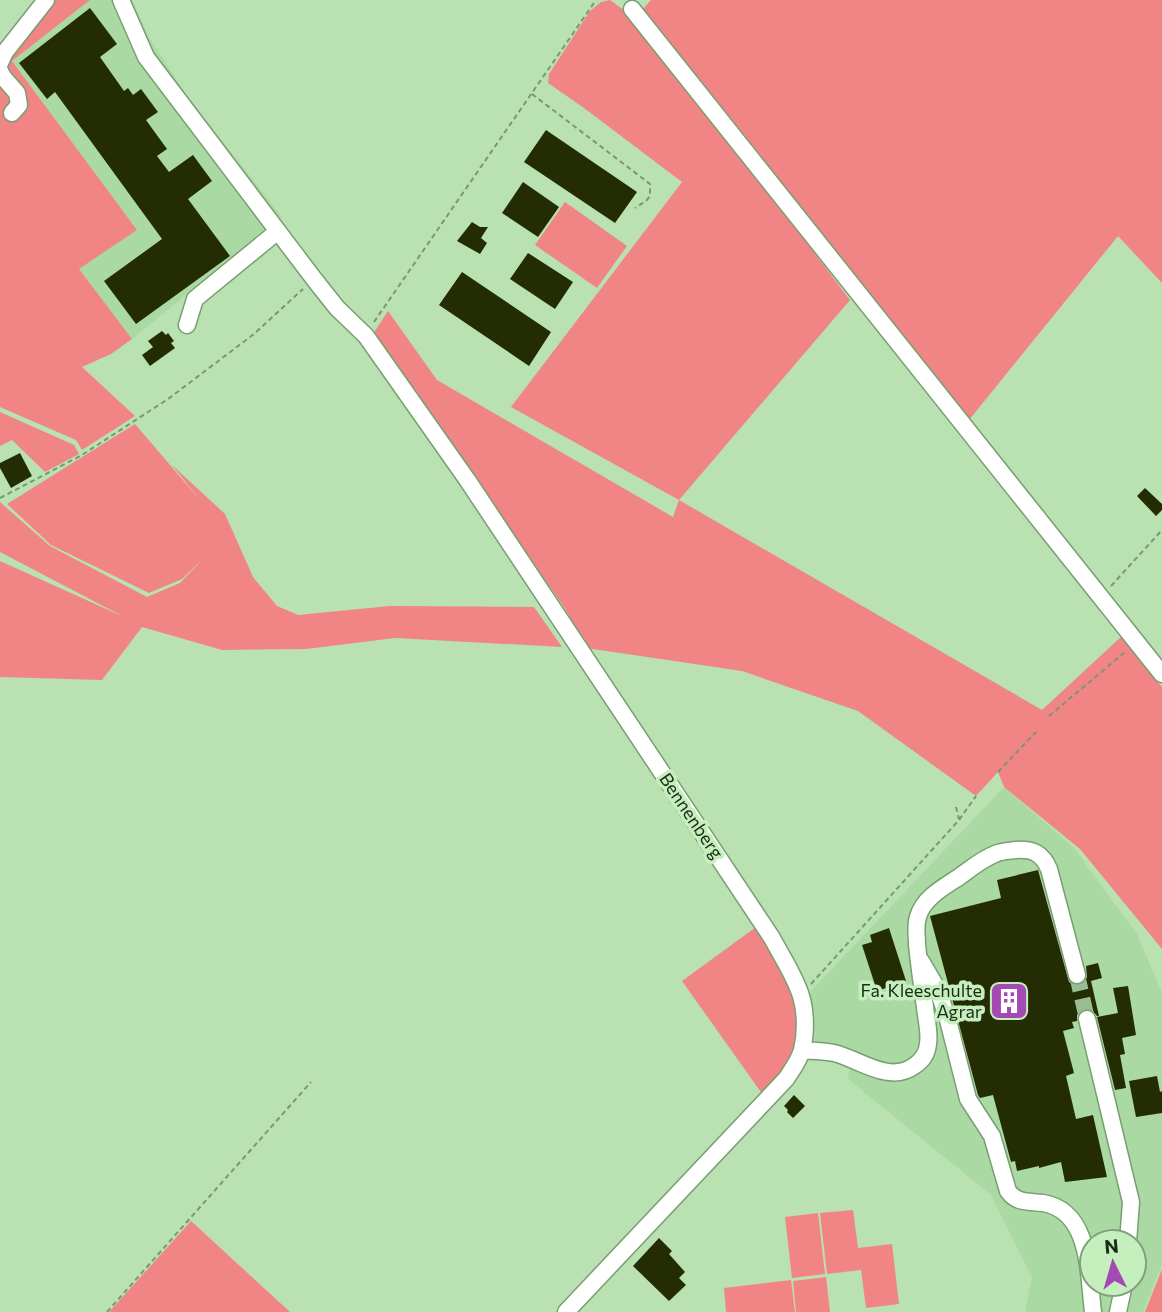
<svg xmlns="http://www.w3.org/2000/svg" width="1162" height="1312" font-family="Commissioner,sans-serif">
<style>
.built{fill:#abd9a3;fill-rule:evenodd}
.green{fill:#f18585}
.building{fill:#232c03}
.lines{fill:none;stroke-linecap:round;stroke-linejoin:round}
.minor-tunnel{stroke:#99bc93;stroke-width:16;stroke-dasharray:16 8;stroke-linecap:butt}
.minor-casing{stroke:#789f72;stroke-width:19}
.path{stroke:#799773;stroke-width:2;stroke-dasharray:5 3.5;stroke-linecap:butt}
.minor{stroke:#fff;stroke-width:16}
.labels{text-anchor:middle;stroke-width:7;stroke-linejoin:round;paint-order:stroke}
.street-label{font-size:18px;fill:#1b2a18;stroke:#c6efbe}
.poi-label{font-size:18px;fill:#1b2a18;stroke:#c6efbe;text-anchor:end}
</style>
<rect width="100%" height="100%" fill="#b9e1b2"/>
<path class="built" d="M 90,0 L 132,0 L 150,39 L 188,97 L 282,217 L 132,339 L 78,269 L 137,230 L 12,61 Z
M 1004,787 L 1074,848 L 1137,934 L 1162,993 L 1162,1264 L 1143,1312 L 1025,1312 L 1032,1277 L 991,1195 L 848,1079 L 851,1058 L 848,1048 L 814,1041 L 810,994 L 812,990 ZM 1092,1242 L 1134,1242 L 1134,1284 L 1092,1284 Z"/>
<path class="green" d="M 50,0 L 90,0 L 12,61 L 137,230 L 79,269 L 132,339 L 111,354 L 82,367 L 135,416 L 82,450 L 76,440 L 0,407 L 0,60 Z
M 610,0 L 625,11 L 729,140 L 850,300 L 679,500 L 1042,710 L 1122,636 L 1162,687 L 1162,949 L 1080,849 L 1004,787 L 998,772 L 976,796 L 858,711 L 742,671 L 586,648 L 564,607 L 373,334 L 388,311 L 437,380 L 673,517 L 679,500 L 511,407 L 682,182 L 584,108 L 548,83 L 549,74 L 590,11 L 601,2 Z
M 651,0 L 1162,0 L 1162,283 L 1118,236 L 969,420 L 641,11 Z
M 565,202 L 627,246 L 597,288 L 535,245 Z
M 0,412 L 74,445 L 79,454 L 45,472 L 12,440 L 0,446 Z
M 135,424 L 200,500 L 172,465 L 225,514 L 253,577 L 277,606 L 298,615 L 390,606 L 534,607 L 562,647 L 395,638 L 306,649 L 222,650 L 142,627 L 102,680 L 0,677 L 0,561 L 124,617 L 0,552 L 0,502 L 50,546 L 147,597 L 180,583 L 204,558 L 182,579 L 149,593 L 51,545 L 7,504 Z
M 756,927 L 794,996 L 798,1026 L 791,1064 L 763,1095 L 682,981 Z
M 853,1210 L 858,1248 L 892,1244 L 899,1304 L 866,1308 L 861,1270 L 827,1274 L 820,1213 Z
M 818,1213 L 825,1274 L 792,1278 L 785,1217 Z
M 191,1221 L 290,1312 L 109,1312 Z
M 1162,1269 L 1162,1312 L 1145,1312 Z
M 826,1277 L 830,1312 L 796,1312 L 793,1281 Z
M 791,1280 L 795,1312 L 726,1312 L 724,1288 Z"/>
<path class="building" d="M 90,8 L 117,44 L 100,57 L 124,91 L 128,88 L 133,95 L 141,89 L 158,112 L 146,120 L 167,149 L 157,156 L 169,172 L 193,155 L 212,181 L 188,199 L 230,256 L 136,324 L 104,281 L 162,239 L 55,92 L 47,99 L 19,63 Z
M 546,130 L 637,192 L 615,223 L 524,162 Z
M 523,182 L 559,207 L 538,237 L 502,213 Z
M 472,222 L 480,227 L 488,227 L 481,238 L 487,243 L 480,254 L 457,241 Z
M 528,253 L 573,282 L 555,309 L 510,279 Z
M 462,272 L 551,332 L 529,366 L 439,305 Z
M 162,331 L 166,335 L 168,333 L 174,341 L 171,343 L 175,348 L 150,366 L 142,355 L 153,347 L 148,341 Z
M 20,453 L 32,476 L 11,488 L 0,468 L 0,463 Z
M 1145,488 L 1162,504 L 1162,510 L 1156,516 L 1137,496 Z
M 1038,870 L 1069,982 L 1075,985 L 1084,983 L 1087,977 L 1086,966 L 1098,963 L 1102,978 L 1091,981 L 1099,1016 L 1097,1016 L 1091,1009 L 1084,1009 L 1077,1015 L 1077,1021 L 1072,1022 L 1074,1028 L 1063,1031 L 1074,1073 L 1066,1076 L 1076,1119 L 1093,1115 L 1107,1177 L 1065,1182 L 1061,1162 L 1039,1168 L 1039,1166 L 1017,1171 L 1015,1161 L 1011,1162 L 993,1095 L 980,1098 L 978,1095 L 930,916 L 1001,898 L 997,880 Z
M 889,928 L 906,981 L 877,991 L 862,945 L 872,942 L 870,935 Z
M 1128,986 L 1136,1035 L 1122,1038 L 1125,1054 L 1120,1055 L 1126,1088 L 1115,1090 L 1097,1017 L 1118,1013 L 1113,988 Z
M 1157,1076 L 1160,1092 L 1162,1091 L 1162,1113 L 1136,1117 L 1129,1081 Z
M 794,1095 L 805,1106 L 793,1118 L 787,1112 L 788,1110 L 784,1106 Z
M 659,1238 L 672,1251 L 669,1254 L 685,1272 L 679,1278 L 686,1285 L 669,1301 L 633,1266 Z"/>
<g class="lines">
<path class="minor-tunnel" d="M 1077,975 L 1087,1019"/>
<g class="minor-casing">
<path id="minor" d="M 121,0 L 146,57 L 314,279 L 337,308 L 366,336 L 468,481 L 772,938 C 782,957 795,976 801,996 C 806,1012 806,1034 802,1050 C 799,1061 792,1070 786,1079 L 566,1312
M 632,9 L 1162,674
M 0,63 L 5,52 L 46,0
M 0,71 L 3,77 L 17,93 L 19,105 L 12,113
M 187,325 L 195,299 L 278,231
M 921,961 L 938,990 L 948,1020 L 968,1099 L 992,1136 L 1008,1191 C 1017,1204 1029,1201 1043,1203 C 1091,1211 1088,1274 1093,1312
M 1087,1019 L 1131,1202 L 1128,1242
M 802,1050 C 812,1051 824,1051 834,1053 C 859,1059 889,1084 914,1066 C 922,1061 927,1053 928,1044 C 930,1032 926,1019 925,1007 C 922,986 919,965 917,944 C 917,935 915,926 918,917 C 923,898 944,887 959,877 C 970,869 982,859 995,854 C 1001,851 1009,851 1016,850 C 1033,849 1042,853 1049,869 L 1077,975
M 1118,1312 L 1124,1284"/>
</g>
<path class="path" d="M 532,94 L 650,184 L 650,196 L 646,201 L 635,208
M 374,322 L 596,0
M 0,498 L 82,455 L 168,399 L 254,334 L 303,289
M 1111,586 L 1162,530
M 1049,716 L 1125,652
M 998,772 L 1036,732
M 956,807 L 959,819
M 811,984 L 959,820 L 976,796
M 107,1312 L 311,1082"/>
<use href="#minor" class="minor"/>
</g>
<defs>
<g id="building-square" transform="scale(2.0125)"><rect x="-9" y="-9" width="18" height="18" rx="4" fill="#a44ab5" stroke="#c6efbe"/><path d="M-4-6H4V6H1V3H-1V6H-4ZM-2.5-4.3h1.7v1.8h-1.7ZM.8-4.3h1.7v1.8H.8ZM-2.5-1h1.7V.8h-1.7ZM.8-1h1.7V.8H.8Z" fill="#fff"/></g>
</defs>
<g fill-rule="evenodd">
<use href="#building-square" x="1009" y="1001"/>
</g>
<g class="labels">
<g class="street-label">
<text transform="translate(691 816) rotate(56)" y="6">Bennenberg</text>
</g>
<g class="poi-label">
<text x="982" y="997">Fa. Kleeschulte<tspan x="982" dy="21">Agrar</tspan></text>
</g>
</g>
<g transform="translate(1113 1263) rotate(355)"><circle r="33" fill="#c6efbe" stroke="#82a07c" stroke-width="2"/>
<path d="M0-5L12 26L0 18L-12 26Z" fill="#a44ab5"/>
<text y="-10" font-size="19" font-weight="bold" text-anchor="middle" fill="#1b2a18">N</text>
</g>
</svg>
